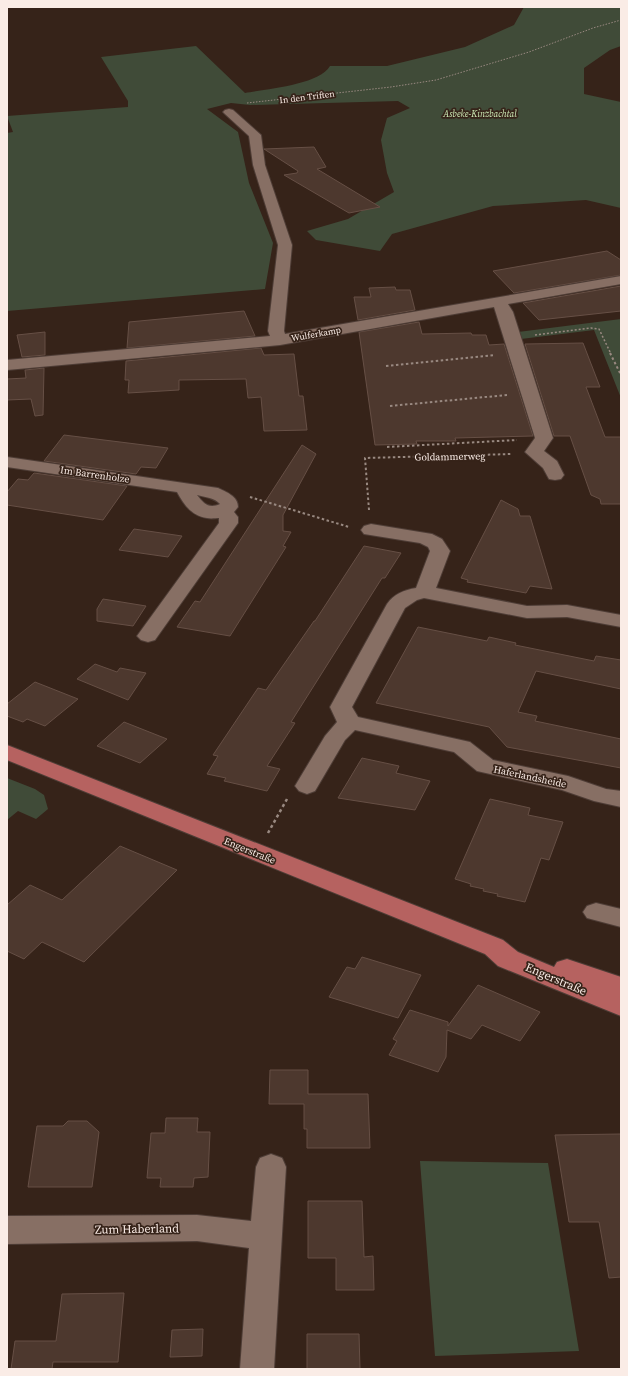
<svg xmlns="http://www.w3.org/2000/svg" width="628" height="1376" font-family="'Source Serif 4',serif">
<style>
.green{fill:#404b38}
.building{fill:#4d382e;stroke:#664f45}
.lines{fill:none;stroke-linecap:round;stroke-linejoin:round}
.minor-casing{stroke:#4e3d36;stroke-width:2}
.major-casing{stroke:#4e3d36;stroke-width:2}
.path-far3{stroke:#998981;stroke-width:1;stroke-dasharray:1.5 1.5;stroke-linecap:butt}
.path-far2{stroke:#998981;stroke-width:1.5;stroke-dasharray:2 2;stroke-linecap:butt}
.path-far1{stroke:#998981;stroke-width:2;stroke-dasharray:2.5 2.5;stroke-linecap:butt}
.path{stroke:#998981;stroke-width:2.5;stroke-dasharray:3 3;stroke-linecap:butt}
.minor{fill:#876f64;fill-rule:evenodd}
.major{fill:#b66260;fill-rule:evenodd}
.labels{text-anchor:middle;stroke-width:3.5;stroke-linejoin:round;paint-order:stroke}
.far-street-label{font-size:9px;fill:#faece6;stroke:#362319}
.far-park-label{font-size:9px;font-style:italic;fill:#ceedb8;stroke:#362319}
.street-label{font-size:10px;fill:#faece6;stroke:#362319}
.near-street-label{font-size:12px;fill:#faece6;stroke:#362319}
</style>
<rect width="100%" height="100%" fill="#362319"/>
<path class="green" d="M 524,7 L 621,7 L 621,46 L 610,50 L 584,68 L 584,94 L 621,102 L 621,208 L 586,200 L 493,206 L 392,234 L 380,251 L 316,240 L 307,231 L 348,219 L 394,192 L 387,173 L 381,140 L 387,118 L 410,108 L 398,101 L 250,105 L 231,103 L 207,109 L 238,132 L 249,183 L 273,243 L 265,289 L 7,311 L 7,133 L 13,132 L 7,116 L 128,107 L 128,101 L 101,57 L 196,46 L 245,93 C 266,89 319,85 330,66 L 387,66 L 465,47 L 514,25 Z
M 621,319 L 621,398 L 594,330 L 521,339 L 518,332 Z
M 7,778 L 35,789 L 44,795 L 48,809 L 36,819 L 18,811 L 7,820 Z
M 420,1161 L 548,1163 L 579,1351 L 435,1356 Z"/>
<path class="building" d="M 314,147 L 326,167 L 317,169 L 380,207 L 349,213 L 284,175 L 297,173 L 298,171 L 264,149 Z
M 607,251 L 621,260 L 621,275 L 514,293 L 493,271 Z
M 621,286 L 621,311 L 539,320 L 523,303 Z
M 395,287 L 396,290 L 410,290 L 415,310 L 358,320 L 354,297 L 371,297 L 369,288 Z
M 244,311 L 255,336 L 127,348 L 129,322 Z
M 419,322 L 422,334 L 471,333 L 472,335 L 486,335 L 489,345 L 504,344 L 533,436 L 455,438 L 456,441 L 416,441 L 417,444 L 375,445 L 359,332 Z
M 45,332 L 45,355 L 22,357 L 17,335 Z
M 583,343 L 600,387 L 586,387 L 605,437 L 621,437 L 621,504 L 601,504 L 600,499 L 591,495 L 570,436 L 554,436 L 525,344 Z
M 261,348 L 264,355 L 294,354 L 299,396 L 303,396 L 307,430 L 264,431 L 261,397 L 248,398 L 246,379 L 179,380 L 179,390 L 128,393 L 129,380 L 125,380 L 126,361 Z
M 44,368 L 43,415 L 35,416 L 31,399 L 7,400 L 7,379 L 26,378 L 25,370 Z
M 64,435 L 168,448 L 156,468 L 141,467 L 136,474 L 44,461 Z
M 302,445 L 316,454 L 283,515 L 283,531 L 291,532 L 283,546 L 286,547 L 230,636 L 177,627 L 195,601 L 200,602 Z
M 34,473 L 127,486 L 103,520 L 7,505 L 7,492 L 18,479 L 28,480 Z
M 501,500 L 518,509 L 520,516 L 530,516 L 552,589 L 530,586 L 526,593 L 467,582 L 468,580 L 461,578 Z
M 134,529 L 182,536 L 168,557 L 119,550 Z
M 364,546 L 401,553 L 385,578 L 382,578 L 291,722 L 295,723 L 267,766 L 280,769 L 267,791 L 224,781 L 226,778 L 207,774 L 218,756 L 213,755 L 258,688 L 266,690 L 314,621 L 315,621 Z
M 103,599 L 146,606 L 133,626 L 97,621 L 97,609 Z
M 418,627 L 487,641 L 489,637 L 516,643 L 515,645 L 594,661 L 596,656 L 621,660 L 621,689 L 536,671 L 518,712 L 537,716 L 535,721 L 621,739 L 621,768 L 507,747 L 489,727 L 376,703 Z
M 95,664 L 117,672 L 120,668 L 146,673 L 128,700 L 77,679 Z
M 35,682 L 78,699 L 45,726 L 27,719 L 23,722 L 7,716 L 7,704 Z
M 124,722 L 167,739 L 140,763 L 97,746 Z
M 362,758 L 399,766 L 396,773 L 430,781 L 415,810 L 338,798 Z
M 490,799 L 530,808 L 528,815 L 563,822 L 549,860 L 541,858 L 525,902 L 497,896 L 498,894 L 483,891 L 484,889 L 470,886 L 471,884 L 455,879 Z
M 120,846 L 177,870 L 84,962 L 42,942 L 24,959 L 7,951 L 7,905 L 30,885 L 62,900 Z
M 362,957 L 421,975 L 398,1018 L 329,997 L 347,967 L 355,969 Z
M 478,985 L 540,1012 L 520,1041 L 482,1025 L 471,1039 L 447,1030 L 446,1057 L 438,1072 L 389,1055 L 397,1041 L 393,1039 L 410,1010 L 448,1022 L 448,1026 Z
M 270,1070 L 308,1070 L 308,1094 L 368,1094 L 370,1148 L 307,1148 L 307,1129 L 304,1129 L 304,1104 L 269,1104 Z
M 166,1118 L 198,1118 L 197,1132 L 210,1132 L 208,1177 L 194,1178 L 193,1187 L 160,1187 L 161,1178 L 147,1178 L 151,1133 L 165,1133 Z
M 68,1121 L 87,1121 L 99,1132 L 92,1187 L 28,1187 L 37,1126 L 63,1126 Z
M 621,1134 L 621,1277 L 609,1278 L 599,1222 L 569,1222 L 555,1135 Z
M 308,1201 L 362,1201 L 364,1257 L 373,1256 L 374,1290 L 336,1290 L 336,1258 L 308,1258 Z
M 124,1293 L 118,1362 L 53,1362 L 52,1369 L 11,1369 L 15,1341 L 56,1341 L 62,1294 Z
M 203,1329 L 202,1356 L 170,1357 L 172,1330 Z
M 307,1334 L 359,1334 L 360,1369 L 307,1369 Z"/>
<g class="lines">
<g class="minor-casing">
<path id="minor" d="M 229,109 L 233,110 L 261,135 L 265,165 L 292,245 L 284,331 L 285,334 L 621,276 L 621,284 L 508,304 L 513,312 L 553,438 L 544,451 L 557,461 L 564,475 L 561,479 L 555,480 L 549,479 L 543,468 L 525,452 L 535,438 L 494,307 L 280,345 L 7,370 L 7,360 L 270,336 L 268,331 L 278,245 L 253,165 L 249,136 L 225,114 L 223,112 L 225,110 Z
M 7,457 L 218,488 C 226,492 238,496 238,507 L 234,512 L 238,517 L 238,523 L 155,640 L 148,642 L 141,640 L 137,636 L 219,523 L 219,518 C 216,518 211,519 207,518 C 192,516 184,505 177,492 L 7,467 ZM 197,495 C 205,497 215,498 220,504 C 209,509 204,504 197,495 Z
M 371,524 L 432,534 L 442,539 L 450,551 L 436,588 L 527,606 L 567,605 L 621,615 L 621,627 L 567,617 L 527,618 L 424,598 L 417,600 L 405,608 L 352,707 L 358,717 L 470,742 L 493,760 L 568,776 L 606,789 L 621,791 L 621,807 L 594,801 L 562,790 L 477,771 L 454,752 L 355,730 L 345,740 L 315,791 L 307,794 L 299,791 L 295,786 L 325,736 L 337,722 L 330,707 L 387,604 C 394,594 404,590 416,588 L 430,551 L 428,547 L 420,543 L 364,534 L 361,530 L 364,526 Z
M 596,903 L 621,909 L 621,927 L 587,918 L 583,912 L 587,906 Z
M 271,1154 L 282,1158 L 286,1167 L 274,1369 L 240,1369 L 249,1248 L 197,1241 L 7,1244 L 7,1216 L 197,1215 L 251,1221 L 256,1167 L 260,1158 Z"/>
</g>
<g class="major-casing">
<path id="major" d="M 7,745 L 503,940 L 518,952 L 554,967 L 557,962 L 567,959 L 621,977 L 621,1016 L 498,966 L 485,954 L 7,760 Z"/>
</g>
<path class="path-far3" d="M 247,103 L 391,87 L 436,80 L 529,52 L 593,28 L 621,20"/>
<path class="path-far2" d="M 535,335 L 591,328 L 599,329 L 611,354"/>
<path class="path-far1" d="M 610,353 L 621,375
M 386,366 L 495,355
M 390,406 L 507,395
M 387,447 L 517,440
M 250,497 L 349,527
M 369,510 L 365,458 L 512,454"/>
<path class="path" d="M 268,833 L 287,799"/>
<use href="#minor" class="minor"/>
<use href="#major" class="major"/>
</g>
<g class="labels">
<g class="far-street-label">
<text transform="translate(307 97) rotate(-7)" y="3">In den Triften</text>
<text transform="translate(316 334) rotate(-10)" y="3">Wulferkamp</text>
</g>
<g class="far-park-label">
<text x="480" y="117">Asbeke-Kinzbachtal</text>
</g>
<g class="street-label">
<text transform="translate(450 456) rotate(-1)" y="4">Goldammerweg</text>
<text transform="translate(95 474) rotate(8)" y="4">Im Barrenholze</text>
<text transform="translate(530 776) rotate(12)" y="4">Haferlandsheide</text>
<text transform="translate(250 850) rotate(22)" y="4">Engerstraße</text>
</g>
<g class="near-street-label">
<text transform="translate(556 979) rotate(23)" y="4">Engerstraße</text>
<text transform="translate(137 1229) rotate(-1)" y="4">Zum Haberland</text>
</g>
</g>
<rect width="628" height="1376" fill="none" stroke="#faece6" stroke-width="16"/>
</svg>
